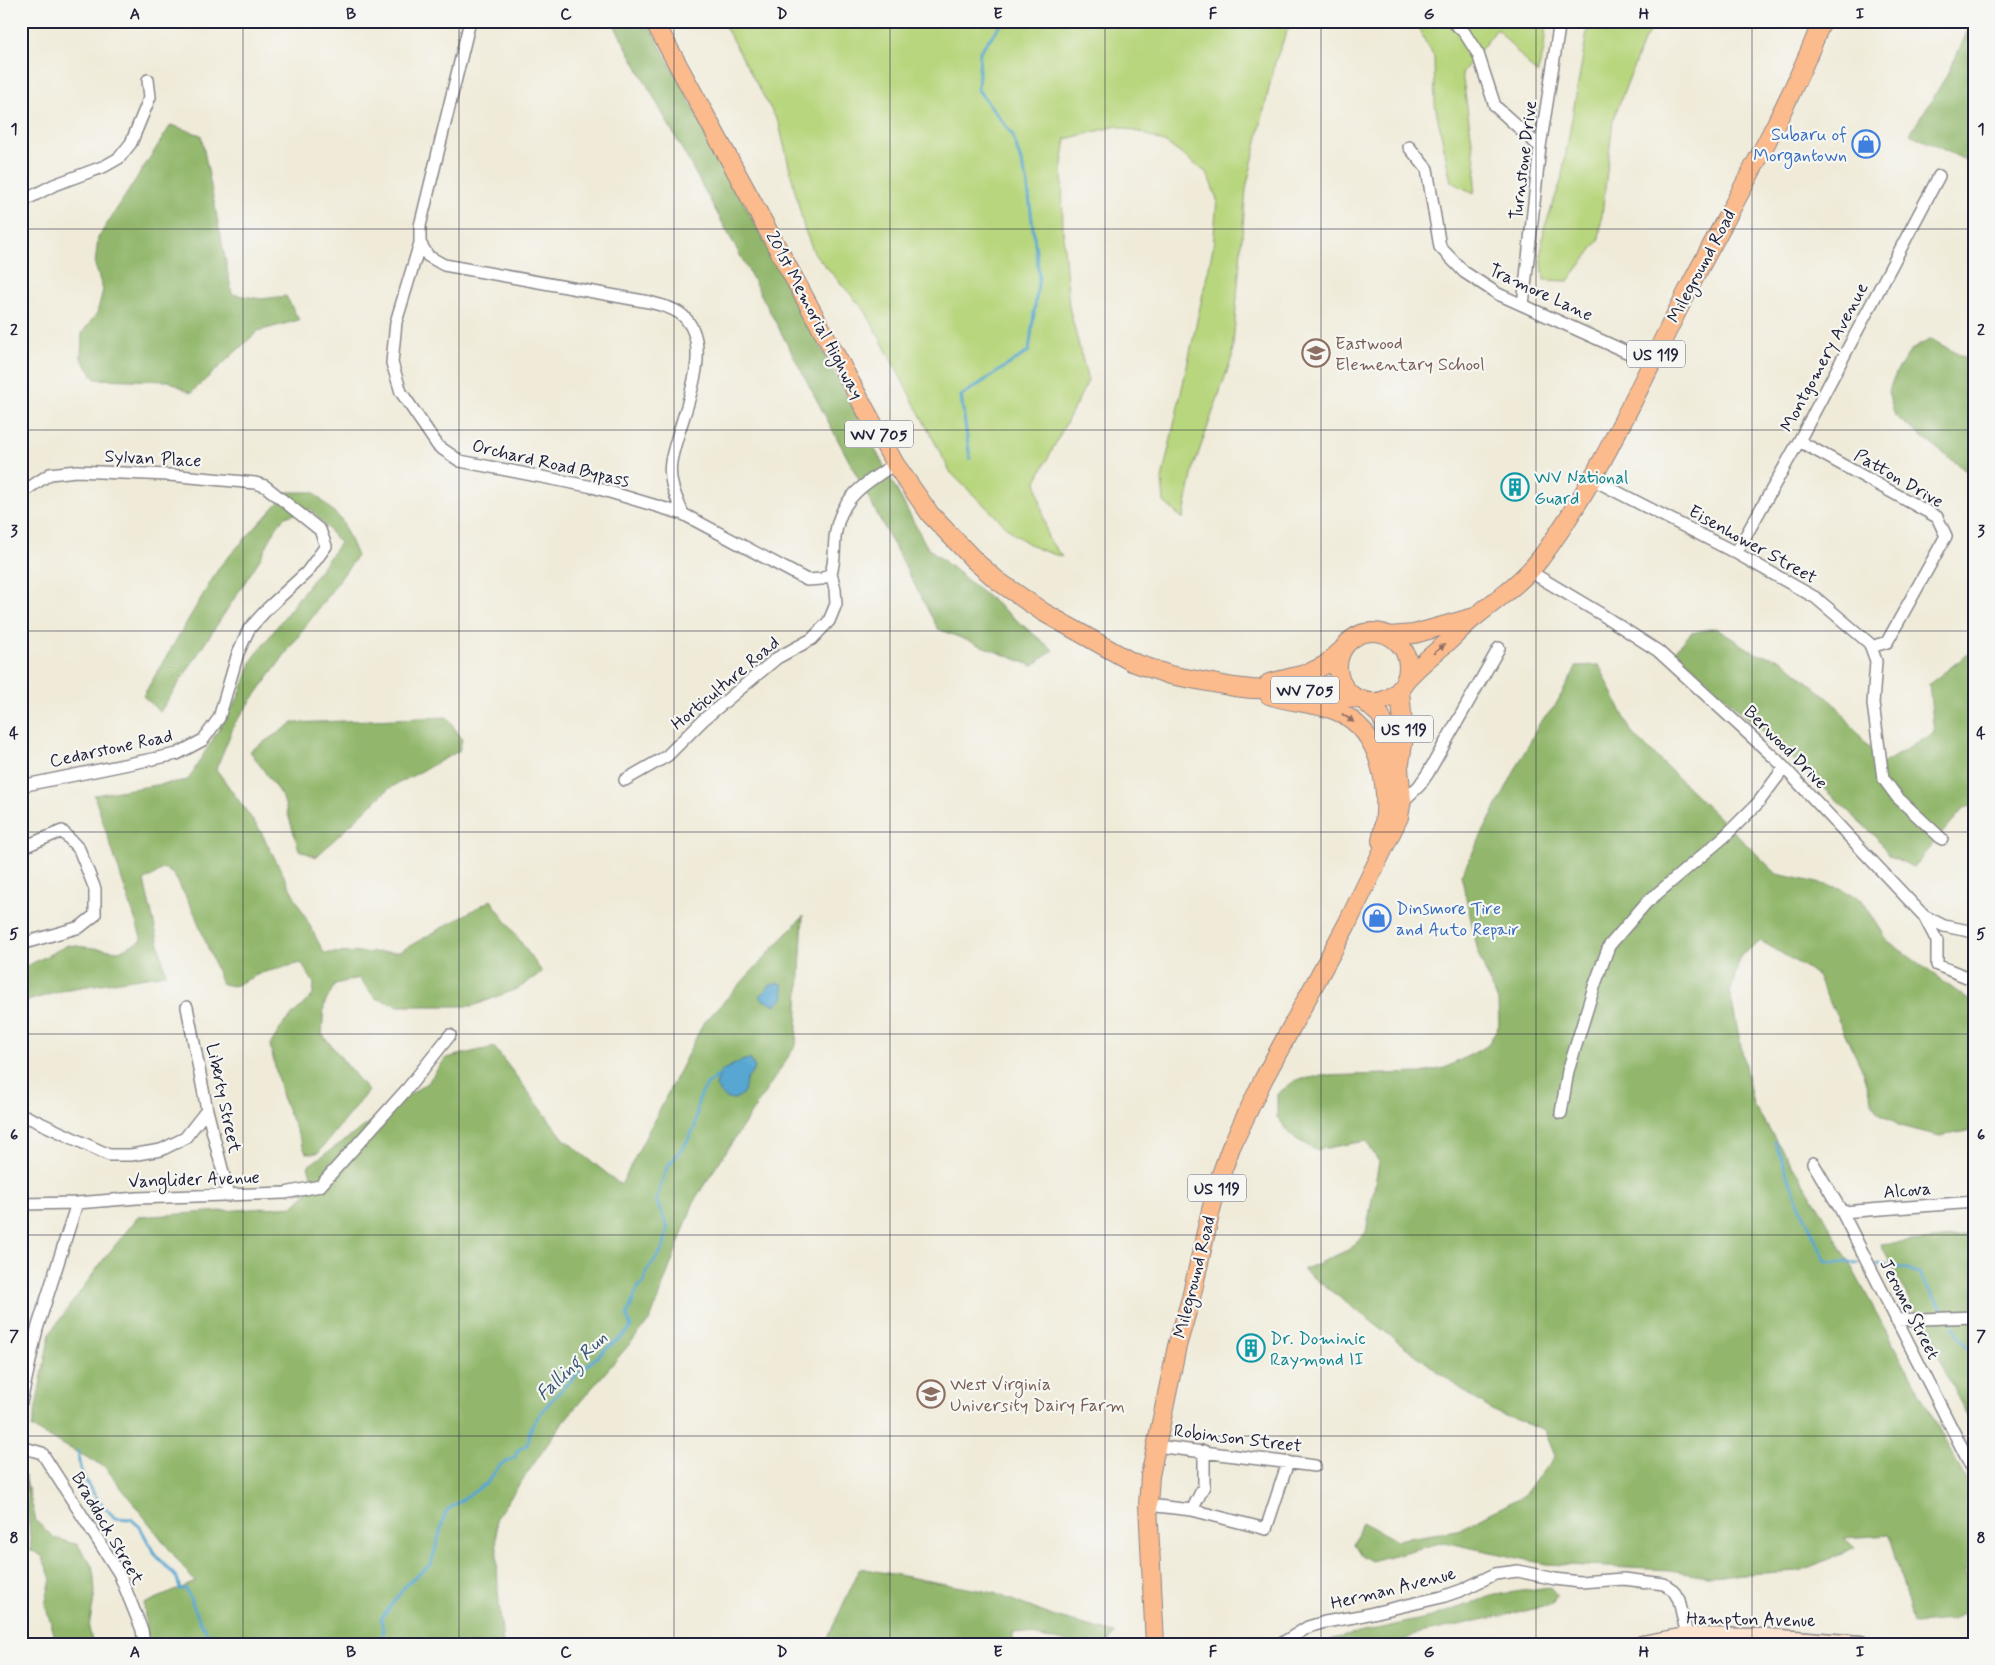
<svg xmlns="http://www.w3.org/2000/svg" width="1995" height="1665" font-family="Mynerve,sans-serif">
<style>
.green{fill:#b8d67d;stroke:#6d7c5c}
.forest{fill:#92b76c;stroke:#5a6c54}
.water{fill:#59a7d2;stroke:#3e6486}
.lines{fill:none;stroke-linecap:round;stroke-linejoin:round}
.stream{stroke:#59a7d2;stroke-width:3}
.street-casing{stroke:#89868a;stroke-width:14}
.secondary-casing{stroke:#89868a;stroke-width:19}
.primary-casing{stroke:#89868a;stroke-width:20}
.street{stroke:#fff;stroke-width:11}
.secondary{stroke:#fde4d1;stroke-width:16}
.primary{stroke:#fbbb8c;stroke-width:18}
.oneway{fill:#8e6e64}
.grid{fill:none;stroke:#22223b;stroke-width:1;stroke-opacity:0.55}
.labels{text-anchor:middle;stroke-width:4.5;stroke-linejoin:round;paint-order:stroke}
.shield{fill:#f6f6f2;stroke:#626272;stroke-width:1}
.shield-label{font-size:16px;font-weight:bold;fill:#22223b}
.shop-label{font-size:18px;fill:#366cbe;stroke:#f6f6f2;text-anchor:end}
.street-label{font-size:18px;fill:#22223b;stroke:#f6f6f2}
.education-label{font-size:18px;fill:#785e54;stroke:#f6f6f2;text-anchor:start}
.culture-label{font-size:18px;fill:#0d838f;stroke:#f6f6f2;text-anchor:start}
.water-label{font-size:19px;font-style:italic;fill:#385777;stroke:#f6f6f2}
.neatline{fill:none;stroke:#22223b;stroke-width:2}
.grid-label{font-size:16px;text-anchor:middle;font-weight:bold;fill:#22223b}
</style>
<rect width="100%" height="100%" fill="#f6f6f2"/>
<filter id="ink" filterUnits="userSpaceOnUse"><feTurbulence type="fractalNoise" baseFrequency=".02" numOctaves="2"/><feDisplacementMap in="SourceGraphic" scale="10" xChannelSelector="R" yChannelSelector="G"/><feConvolveMatrix kernelMatrix="1 2 1 2 8 2 1 2 1" color-interpolation-filters="sRGB"/></filter>
<filter id="wash" filterUnits="userSpaceOnUse"><feTurbulence type="fractalNoise" baseFrequency=".0096" numOctaves="4" result="noise"/><feDisplacementMap in="SourceGraphic" scale="20" xChannelSelector="R" yChannelSelector="G"/><feGaussianBlur stdDeviation="1.12" result="paint"/><feColorMatrix in="noise" values="0 0 0 0 0 0 0 0 0 0 0 0 0 0 0 0 0 1.4 0 .05"/><feComposite in="paint" operator="in"/></filter>
<g filter="url(#wash)">
<rect width="100%" height="100%" fill="#f0ebd9"/>
<path class="green" d="M 722,21 L 1291,21 L 1275,62 L 1246,189 L 1232,357 L 1194,466 L 1183,519 L 1164,502 L 1162,479 L 1213,248 L 1217,199 L 1207,173 L 1166,143 L 1142,133 L 1117,126 L 1066,139 L 1062,164 L 1063,234 L 1069,307 L 1088,381 L 1036,481 L 1048,538 L 1062,557 L 1038,549 L 1015,535 L 951,473 L 866,312 L 814,253 L 804,228 L 779,124 Z
M 1414,21 L 1546,21 L 1544,50 L 1537,74 L 1497,29 L 1462,73 L 1476,169 L 1474,193 L 1451,182 L 1435,104 L 1434,57 Z
M 1589,21 L 1657,21 L 1643,42 L 1613,120 L 1599,240 L 1568,281 L 1544,280 L 1541,254 L 1544,229 L 1561,181 Z"/>
<path class="forest" d="M 612,21 L 647,21 L 927,547 L 1053,650 L 1033,666 L 938,629 L 740,255 Z
M 1972,21 L 1974,21 L 1974,164 L 1910,134 L 1949,72 Z
M 171,125 L 201,135 L 232,294 L 261,299 L 286,296 L 299,320 L 258,331 L 191,393 L 169,381 L 95,379 L 81,358 L 82,333 L 97,313 L 103,290 L 95,265 L 98,238 Z
M 1931,339 L 1974,363 L 1974,477 L 1895,416 L 1888,392 L 1897,371 L 1911,350 Z
M 288,492 L 313,492 L 341,519 L 357,556 L 235,723 L 216,769 L 260,830 L 324,953 L 399,952 L 491,900 L 542,972 L 519,988 L 473,1006 L 399,1006 L 375,998 L 359,978 L 335,984 L 324,1005 L 322,1034 L 368,1091 L 318,1153 L 306,1153 L 282,1097 L 270,1045 L 284,1023 L 313,995 L 314,983 L 301,963 L 261,973 L 234,986 L 222,984 L 194,912 L 174,875 L 164,868 L 144,881 L 166,974 L 68,989 L 21,1003 L 21,969 L 68,945 L 119,951 L 142,940 L 94,795 L 188,780 L 239,696 L 252,660 L 340,543 L 311,509 L 285,517 L 277,526 L 260,559 L 160,712 L 143,696 L 220,566 Z
M 1715,628 L 1757,654 L 1781,659 L 1835,704 L 1882,764 L 1934,733 L 1929,684 L 1968,654 L 1974,647 L 1974,805 L 1964,808 L 1913,867 L 1890,856 L 1874,835 L 1675,651 L 1691,633 Z
M 1599,665 L 1632,733 L 1777,874 L 1840,888 L 1862,900 L 1888,941 L 1974,1004 L 1974,1130 L 1940,1136 L 1900,1126 L 1879,1113 L 1872,1102 L 1861,1067 L 1816,974 L 1761,941 L 1741,955 L 1730,993 L 1753,1104 L 1824,1216 L 1974,1494 L 1974,1550 L 1967,1560 L 1964,1572 L 1974,1606 L 1953,1620 L 1913,1623 L 1890,1535 L 1844,1538 L 1855,1548 L 1800,1571 L 1707,1576 L 1670,1570 L 1546,1564 L 1444,1542 L 1371,1561 L 1361,1555 L 1354,1544 L 1362,1522 L 1396,1540 L 1458,1530 L 1523,1496 L 1555,1456 L 1545,1431 L 1495,1412 L 1472,1397 L 1303,1270 L 1348,1250 L 1366,1232 L 1379,1162 L 1366,1141 L 1315,1150 L 1293,1137 L 1277,1117 L 1277,1094 L 1296,1080 L 1322,1076 L 1421,1073 L 1445,1068 L 1487,1046 L 1499,1025 L 1498,1001 L 1479,956 L 1461,875 L 1539,724 L 1555,706 L 1577,666 Z
M 447,717 L 462,739 L 459,751 L 388,789 L 316,857 L 299,850 L 283,798 L 250,751 L 293,723 Z
M 803,916 L 796,1045 L 695,1199 L 650,1320 L 563,1422 L 496,1518 L 498,1591 L 503,1644 L 147,1644 L 144,1604 L 195,1582 L 105,1467 L 32,1428 L 50,1333 L 104,1259 L 138,1217 L 293,1206 L 314,1185 L 308,1166 L 428,1082 L 446,1058 L 494,1047 L 564,1139 L 621,1185 L 703,1024 Z
M 1974,1235 L 1974,1429 L 1881,1244 Z
M 25,1475 L 36,1521 L 54,1538 L 78,1545 L 93,1567 L 95,1592 L 89,1628 L 92,1641 L 96,1644 L 53,1644 L 56,1640 L 45,1605 L 51,1579 L 42,1556 L 31,1550 Z
M 860,1568 L 994,1593 L 1055,1617 L 1115,1633 L 1107,1644 L 1072,1644 L 1023,1633 L 1013,1632 L 1013,1644 L 825,1644 Z
M 1549,1587 L 1557,1596 L 1552,1605 L 1416,1634 L 1397,1644 L 1325,1644 L 1332,1639 L 1431,1617 L 1495,1595 Z"/>
<path class="water" d="M 778,983 L 782,984 L 784,995 L 782,1000 L 775,1005 L 763,1000 L 760,996 L 769,986 Z
M 750,1059 L 755,1068 L 746,1081 L 744,1093 C 730,1104 725,1100 716,1086 L 721,1071 L 741,1061 Z"/>
<g class="lines">
<path class="stream" d="M 970,458 L 961,396 L 1029,351 L 1039,276 L 1027,180 L 1012,134 L 978,90 L 980,51 L 1004,21
M 1775,1142 L 1801,1209 L 1826,1261 L 1858,1263
M 1877,1264 L 1908,1269 L 1919,1274 L 1943,1310
M 1953,1326 L 1974,1357
M 79,1451 C 75,1474 99,1502 115,1518 L 131,1519 L 140,1527 L 154,1553 L 177,1578 L 180,1589 L 186,1589 L 201,1623 L 214,1644
M 381,1644 L 384,1636 L 381,1619 L 406,1585 L 431,1564 L 446,1511 L 487,1483 L 500,1465 L 515,1457 L 518,1450 L 527,1445 C 529,1439 529,1431 532,1426 C 548,1399 581,1371 605,1350 C 614,1342 624,1337 631,1327 L 627,1316 L 638,1287 L 645,1281 L 646,1272 L 663,1249 L 668,1228 L 656,1200 L 667,1167 L 685,1145 L 695,1127 L 698,1102 L 702,1093 L 707,1085 L 718,1076"/>
</g>
</g>
<g filter="url(#ink)">
<g class="lines">
<g class="street-casing">
<path id="street" d="M 470,21 L 420,226 L 420,243 L 396,322 L 392,363 L 401,392 L 438,446 L 460,461 L 593,487 L 683,514 L 807,580 L 822,579 L 831,573 C 836,558 833,546 836,531 C 842,496 867,482 895,464
M 1452,21 L 1464,32 L 1478,54 L 1495,106 L 1540,147
M 1409,147 L 1427,169 L 1440,247 L 1464,272 L 1498,294 L 1651,363
M 21,202 L 54,185 L 105,166 L 119,158 L 131,143 L 150,97 L 148,80
M 420,243 L 428,256 L 444,265 L 649,302 C 661,305 678,309 686,319 C 716,353 677,424 671,462 C 668,481 676,497 683,514
M 1523,305 L 1540,147 L 1560,21
M 1592,479 L 1736,553 L 1816,598 L 1869,643 L 1871,647 L 1887,642 L 1946,536 L 1937,517 L 1799,441
M 21,493 L 50,474 L 76,471 L 169,475 L 255,483 L 265,486 L 320,530 L 326,546 L 307,572 L 268,608 L 249,629 L 238,653 L 219,718 L 203,740 L 177,754 L 21,786
M 1736,553 L 1799,441 L 1939,176
M 1529,571 L 1601,614 L 1658,651 L 1777,760 L 1924,916 L 1937,941 L 1937,965 L 1974,980
M 1871,647 L 1876,661 L 1873,704 L 1883,778 L 1897,797 L 1942,839
M 625,780 L 667,756 L 703,720 L 777,658 L 812,639 L 829,621 L 836,604 L 835,589 L 831,573
M 1402,802 L 1419,786 L 1428,773 L 1499,648
M 21,848 L 62,831 L 79,849 L 95,889 L 95,915 L 80,927 L 21,944
M 1924,916 L 1944,926 L 1974,932
M 187,1007 L 207,1110 L 229,1196
M 1561,1113 L 1568,1071 L 1594,987 L 1609,946 L 1646,903 L 1724,837 L 1758,803 L 1784,768
M 21,1114 L 109,1155 L 131,1155 L 161,1150 L 185,1138 L 207,1110
M 1813,1163 L 1842,1212 L 1974,1472
M 21,1204 L 77,1203
M 1842,1212 L 1974,1202
M 1896,1320 L 1974,1317
M 21,1402 L 37,1329 L 77,1203 L 137,1198 L 285,1193 L 320,1186 L 408,1088 L 450,1035
M 1156,1446 L 1315,1466
M 21,1447 L 42,1453 L 119,1573 L 142,1630 L 144,1644
M 1148,1505 L 1192,1510 L 1266,1529 L 1288,1462
M 1192,1510 L 1204,1486 L 1204,1451
M 1281,1644 L 1308,1627 L 1325,1622 L 1360,1616 L 1442,1597 L 1462,1590 L 1495,1574 L 1518,1571 L 1555,1579 L 1580,1582 L 1624,1579 L 1664,1584 L 1673,1590 L 1679,1600 L 1687,1636"/>
</g>
<g class="secondary-casing">
<path id="secondary" d="M 1642,1644 L 1687,1636 L 1768,1637 L 1861,1644"/>
</g>
<g class="primary-casing">
<path id="primary" d="M 654,21 L 895,464 L 930,514 L 975,561 L 998,581 L 1043,612 L 1132,662 L 1170,675 L 1234,687 L 1252,689 L 1304,690 L 1358,699
M1338 667a35 35 0 1 1 70 0a35 35 0 1 1-70 0Z
M 1389,636 L 1414,634 L 1471,618
M 1405,681 C 1418,666 1433,654 1449,641 C 1458,633 1465,624 1475,617 C 1497,599 1522,582 1540,559 C 1602,476 1642,379 1689,288 C 1735,200 1786,114 1822,21
M 1269,683 L 1309,673 L 1325,665 L 1342,650
M 1269,695 C 1290,703 1314,702 1336,711 C 1385,731 1391,796 1381,841
M 1400,763 L 1404,737 L 1400,689
M 1155,1644 L 1148,1505 L 1150,1476 L 1177,1346 L 1191,1298 L 1211,1210 L 1219,1180 L 1231,1147 L 1263,1080 L 1347,924 L 1399,817 L 1402,800 L 1399,768 L 1390,739 L 1381,716 L 1363,700"/>
</g>
<use href="#street" class="street"/>
<use href="#secondary" class="secondary"/>
<use href="#primary" class="primary"/>
</g>
<defs><path id="oneway-solid" d="M-6-.8H1V-3.2L6.5 0L1 3.2V.8H-6Z" transform="scale(1.25)"/></defs>
<g class="oneway">
<use href="#oneway-solid" transform="translate(1439 649) rotate(-39)"/>
<use href="#oneway-solid" transform="translate(1348 718) rotate(35)"/>
</g>
</g>
<path class="grid" d="M 243,21 L 243,1644M 459,21 L 459,1644M 674,21 L 674,1644M 890,21 L 890,1644M 1105,21 L 1105,1644M 1321,21 L 1321,1644M 1536,21 L 1536,1644M 1752,21 L 1752,1644M 21,229 L 1974,229M 21,430 L 1974,430M 21,631 L 1974,631M 21,832 L 1974,832M 21,1034 L 1974,1034M 21,1235 L 1974,1235M 21,1436 L 1974,1436"/>
<defs>
<g id="shop-ring" transform="scale(1.4375)"><circle r="9.5" fill="#f6f6f2" stroke="#3f7fe0" stroke-width="1.5"/><path d="M-5-2.5h2.3a2.7 3.5 0 0 1 5.4 0H5L5.5 6h-11ZM-1.5-2.5h3a1.5 2.3 0 0 0-3 0Z" fill="#3f7fe0"/></g>
<g id="school-ring" transform="scale(1.4375)"><circle r="9.5" fill="#f6f6f2" stroke="#8d6e63" stroke-width="1.5"/><path d="M0-5L7-2L0 1L-7-2ZM-4 1L0 2.5L4 1V4Q0 6-4 4Z" fill="#8d6e63"/></g>
<g id="building-ring" transform="scale(1.4375)"><circle r="9.5" fill="#f6f6f2" stroke="#0f9aa8" stroke-width="1.5"/><path d="M-4-6H4V6H1V3H-1V6H-4ZM-2.5-4.3h1.7v1.8h-1.7ZM.8-4.3h1.7v1.8H.8ZM-2.5-1h1.7V.8h-1.7ZM.8-1h1.7V.8H.8Z" fill="#0f9aa8"/></g>
<g id="university-ring" transform="scale(1.4375)"><circle r="9.5" fill="#f6f6f2" stroke="#8d6e63" stroke-width="1.5"/><path d="M0-5L7-2L0 1L-7-2ZM-4 1L0 2.5L4 1V4Q0 6-4 4Z" fill="#8d6e63"/></g>
</defs>
<g fill-rule="evenodd">
<use href="#shop-ring" x="1866" y="144"/>
<use href="#school-ring" x="1316" y="353"/>
<use href="#building-ring" x="1515" y="487"/>
<use href="#shop-ring" x="1377" y="918"/>
<use href="#building-ring" x="1251" y="1348"/>
<use href="#university-ring" x="931" y="1394"/>
</g>
<g class="labels">
<g class="shield">
<rect x="1627" y="340.5" width="58" height="27" rx="4"/>
<rect x="845" y="420.5" width="68" height="27" rx="4"/>
<rect x="1271" y="676.5" width="68" height="27" rx="4"/>
<rect x="1375" y="715.5" width="58" height="27" rx="4"/>
<rect x="1188" y="1174.5" width="58" height="27" rx="4"/>
</g>
<g class="shield-label">
<text x="1656" y="360">US 119</text>
<text x="879" y="440">WV 705</text>
<text x="1305" y="696">WV 705</text>
<text x="1404" y="735">US 119</text>
<text x="1217" y="1194">US 119</text>
</g>
<g class="shop-label">
<text x="1847" y="140">Subaru of<tspan x="1847" dy="21">Morgantown</tspan></text>
<text x="1396" y="914" text-anchor="start">Dinsmore Tire<tspan x="1396" dy="21">and Auto Repair</tspan></text>
</g>
<g class="street-label">
<text transform="translate(1523 160) rotate(-83)" y="6">Turnstone Drive</text>
<text transform="translate(1701 266) rotate(-62)" y="6">Mileground Road</text>
<text transform="translate(1541 292) rotate(25)" y="6">Tramore Lane</text>
<text transform="translate(815 315) rotate(62)" y="6">201st Memorial Highway</text>
<text transform="translate(1824 357) rotate(-62)" y="6">Montgomery Avenue</text>
<text transform="translate(153 458) rotate(3)" y="6">Sylvan Place</text>
<text transform="translate(551 463) rotate(13)" y="6">Orchard Road Bypass</text>
<text transform="translate(1899 478) rotate(30)" y="6">Patton Drive</text>
<text transform="translate(1753 544) rotate(29)" y="6">Eisenhower Street</text>
<text transform="translate(725 683) rotate(-40)" y="6">Horticulture Road</text>
<text transform="translate(1786 747) rotate(45)" y="6">Berwood Drive</text>
<text transform="translate(111 748) rotate(-12)" y="6">Cedarstone Road</text>
<text transform="translate(224 1098) rotate(78)" y="6">Liberty Street</text>
<text transform="translate(194 1179) rotate(-2)" y="6">Vanglider Avenue</text>
<text transform="translate(1907 1190) rotate(-5)" y="6">Alcova</text>
<text transform="translate(1194 1277) rotate(-76)" y="6">Mileground Road</text>
<text transform="translate(1910 1309) rotate(63)" y="6">Jerome Street</text>
<text transform="translate(1238 1438) rotate(7)" y="6">Robinson Street</text>
<text transform="translate(108 1528) rotate(60)" y="6">Braddock Street</text>
<text transform="translate(1393 1588) rotate(-14)" y="6">Herman Avenue</text>
<text transform="translate(1751 1619) rotate(1)" y="6">Hampton Avenue</text>
</g>
<g class="education-label">
<text x="1335" y="349">Eastwood<tspan x="1335" dy="21">Elementary School</tspan></text>
<text x="950" y="1390">West Virginia<tspan x="950" dy="21">University Dairy Farm</tspan></text>
</g>
<g class="culture-label">
<text x="1534" y="483">WV National<tspan x="1534" dy="21">Guard</tspan></text>
<text x="1270" y="1344">Dr. Dominic<tspan x="1270" dy="21">Raymond II</tspan></text>
</g>
<g class="water-label">
<text transform="translate(571 1365) rotate(-44)" y="7">Falling Run</text>
</g>
</g>
<rect width="1995" height="1665" fill="none" stroke="#f6f6f2" stroke-width="55"/>
<rect x="28" y="28" width="1940" height="1610" class="neatline"/>
<g class="grid-label">
<text x="135" y="19">A</text>
<text x="351" y="19">B</text>
<text x="566" y="19">C</text>
<text x="782" y="19">D</text>
<text x="998" y="19">E</text>
<text x="1213" y="19">F</text>
<text x="1429" y="19">G</text>
<text x="1644" y="19">H</text>
<text x="1860" y="19">I</text>
<text x="14" y="134">1</text>
<text x="1981" y="134">1</text>
<text x="14" y="335">2</text>
<text x="1981" y="335">2</text>
<text x="14" y="536">3</text>
<text x="1981" y="536">3</text>
<text x="14" y="738">4</text>
<text x="1981" y="738">4</text>
<text x="14" y="939">5</text>
<text x="1981" y="939">5</text>
<text x="14" y="1140">6</text>
<text x="1981" y="1140">6</text>
<text x="14" y="1341">7</text>
<text x="1981" y="1341">7</text>
<text x="14" y="1543">8</text>
<text x="1981" y="1543">8</text>
<text x="135" y="1657">A</text>
<text x="351" y="1657">B</text>
<text x="566" y="1657">C</text>
<text x="782" y="1657">D</text>
<text x="998" y="1657">E</text>
<text x="1213" y="1657">F</text>
<text x="1429" y="1657">G</text>
<text x="1644" y="1657">H</text>
<text x="1860" y="1657">I</text>
</g>
</svg>
